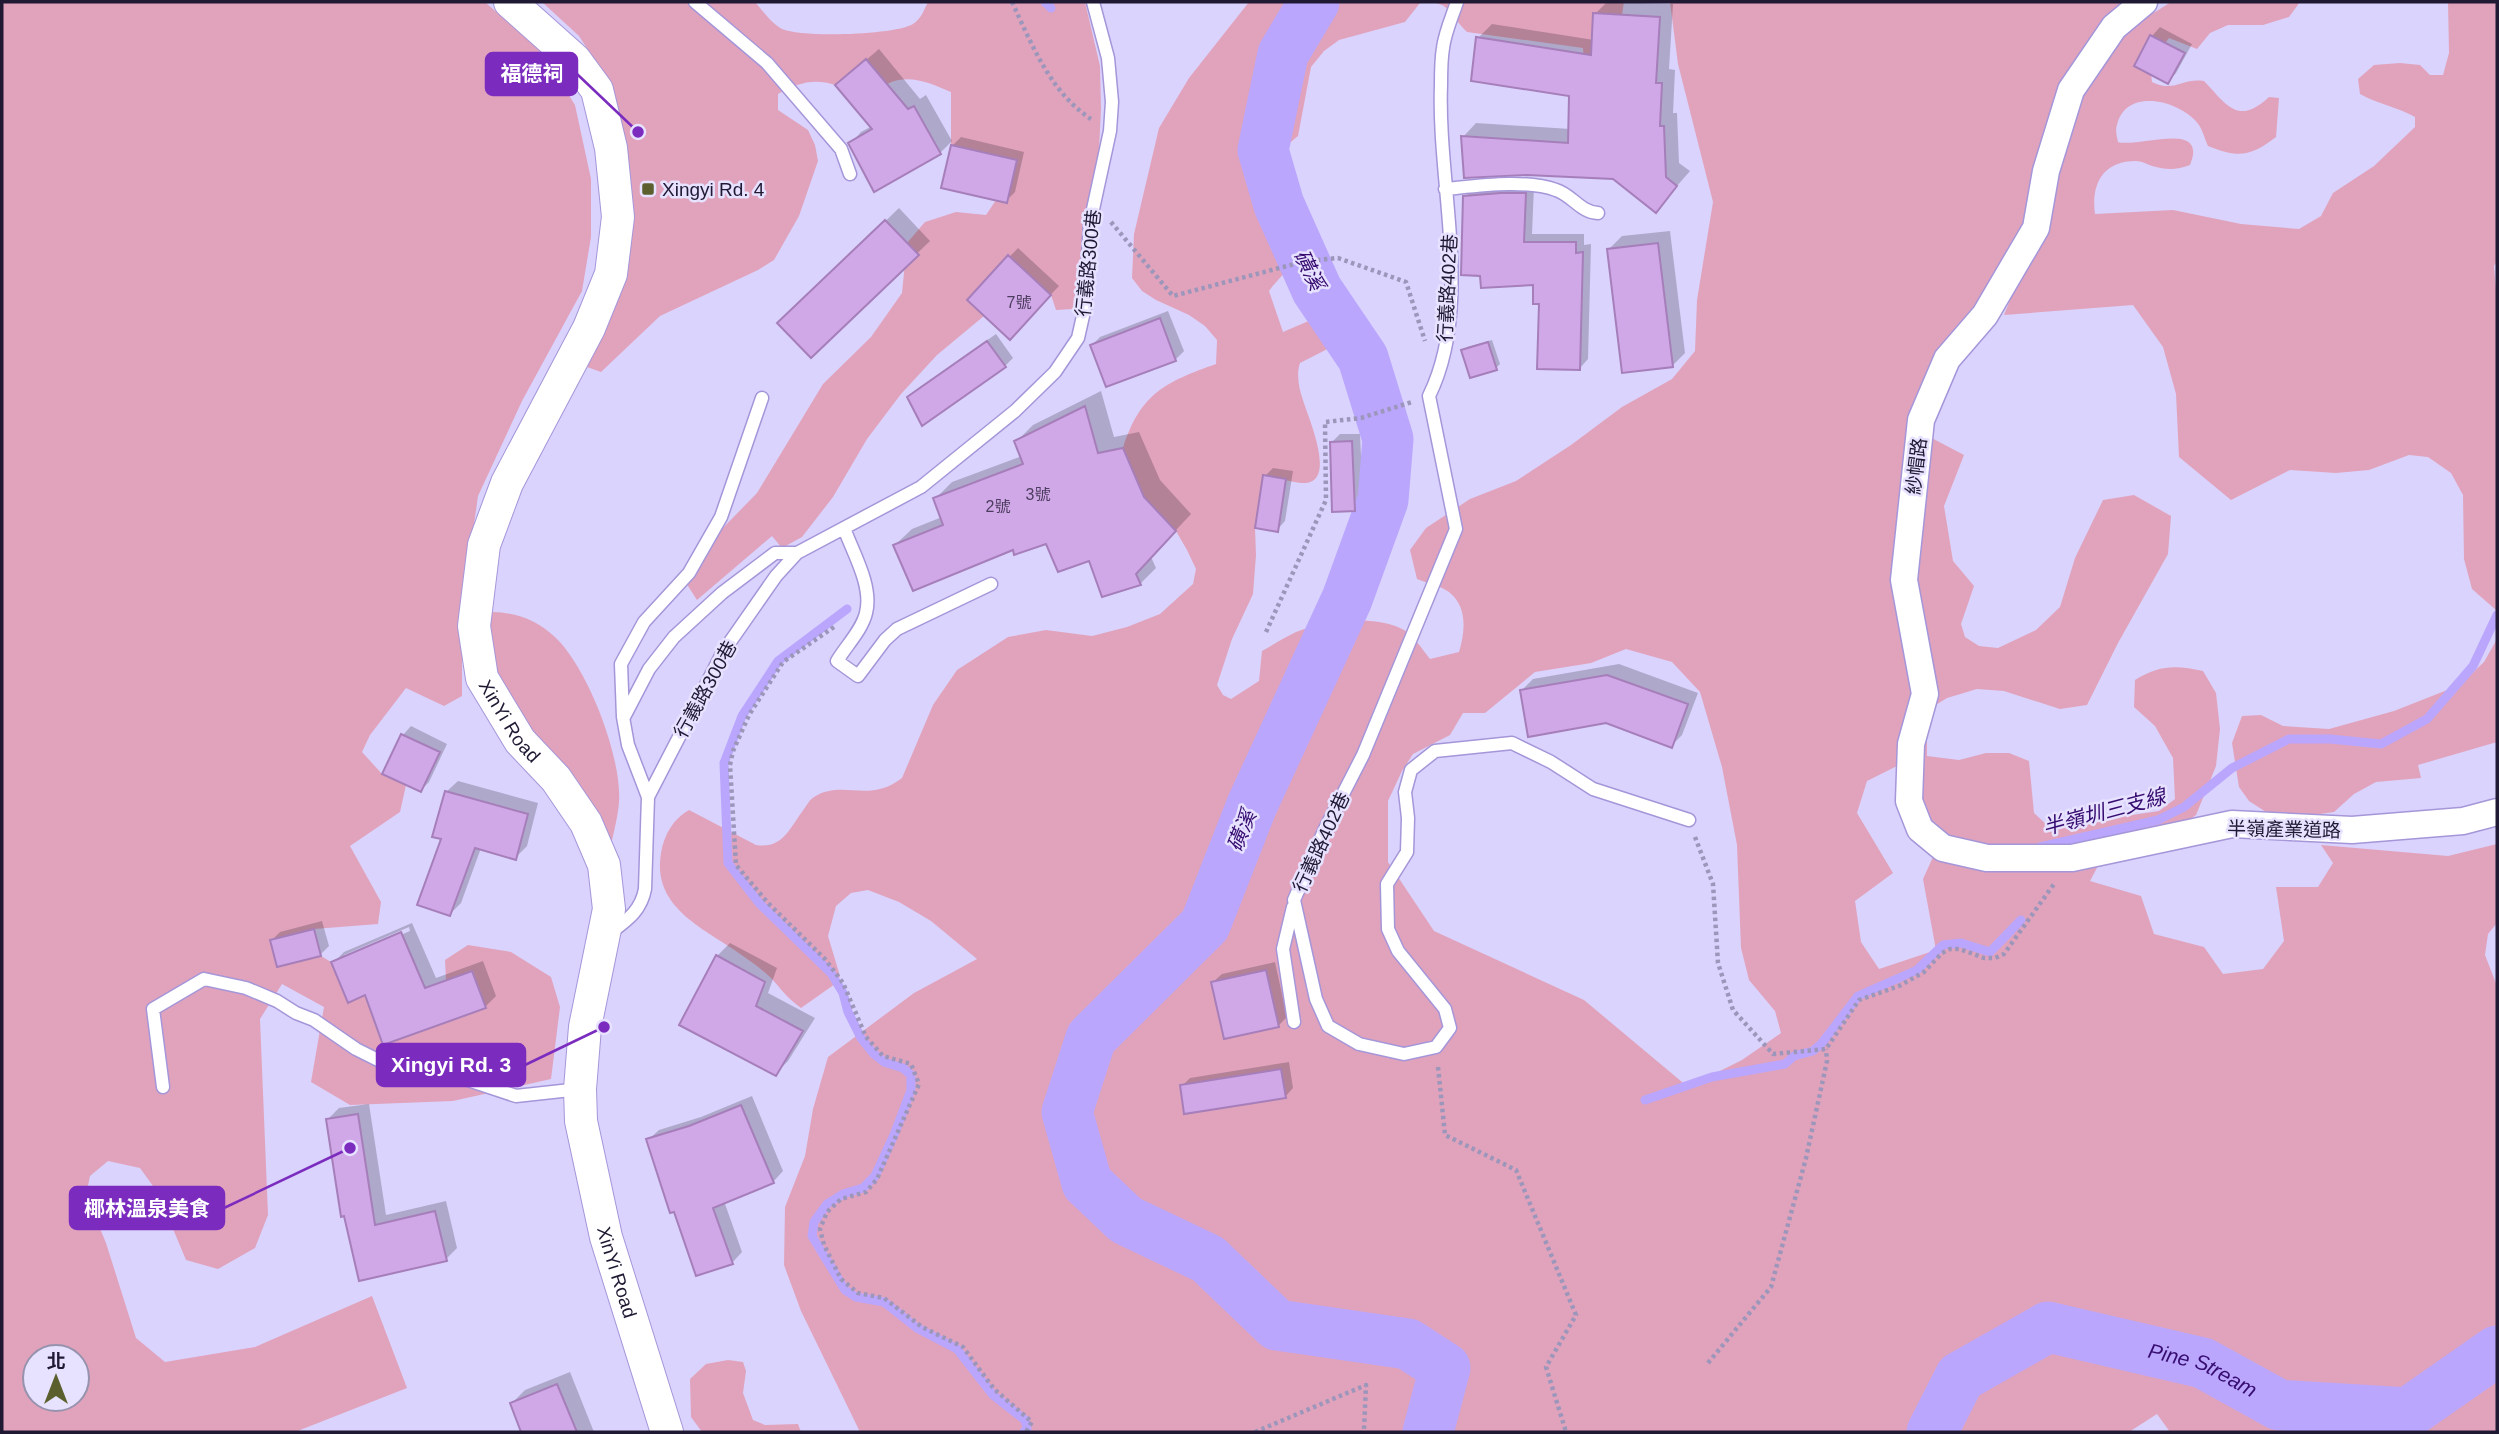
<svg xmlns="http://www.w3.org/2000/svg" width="2499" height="1434" font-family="Arial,'Noto Sans TC',sans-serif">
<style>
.green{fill:#e1a3bc;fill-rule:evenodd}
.shadow{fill:#0003;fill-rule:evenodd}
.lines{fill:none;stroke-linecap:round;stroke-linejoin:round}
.stream{stroke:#baa6fd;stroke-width:9}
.river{stroke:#baa6fd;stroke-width:51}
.building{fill:#d1a8e7;stroke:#a67eba;stroke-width:2}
.service-casing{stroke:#a596d9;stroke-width:15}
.minor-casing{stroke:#a596d9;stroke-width:29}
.tertiary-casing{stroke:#a596d9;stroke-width:34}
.path{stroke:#9d96bb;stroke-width:4.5;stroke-dasharray:3.5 3.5;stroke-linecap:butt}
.service{stroke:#fff;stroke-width:12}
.minor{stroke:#fff;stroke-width:26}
.tertiary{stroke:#fff;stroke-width:32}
.poi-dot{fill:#5a5f2d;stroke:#e7e2ff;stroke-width:2.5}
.labels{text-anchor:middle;stroke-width:5;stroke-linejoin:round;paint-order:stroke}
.number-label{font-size:16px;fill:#4c3d60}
.poi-label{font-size:19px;fill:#201933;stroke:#e7e2ff;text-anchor:start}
.street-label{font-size:19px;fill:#201933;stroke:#e7e2ff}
.water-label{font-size:21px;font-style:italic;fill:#370c71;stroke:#e7e2ff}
.leader{fill:none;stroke:#7b2cbf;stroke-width:2.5}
.callout-dot{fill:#7b2cbf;stroke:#e7e2ff;stroke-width:2.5}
.callout{fill:#7b2cbf;stroke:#7b2cbf;stroke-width:2.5}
.callout-label{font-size:21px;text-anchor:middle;font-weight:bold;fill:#fff}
</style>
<rect width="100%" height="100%" fill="#dad3fd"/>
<path class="green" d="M 2,2 L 485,2 L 541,51 L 575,105 L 591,179 L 591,237 L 582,291 L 522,401 L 478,496 L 462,610 L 462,696 L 444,706 L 406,688 L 370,735 L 362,752 L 382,774 L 406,785 L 400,812 L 350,846 L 381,902 L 378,924 L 314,929 L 270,940 L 277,967 L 321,956 L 331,962 L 348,1002 L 365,995 L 383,1045 L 486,1008 L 473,971 L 446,980 L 445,960 L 468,945 L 511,952 L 551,977 L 560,1007 L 551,1079 L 453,1101 L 350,1105 L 311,1082 L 324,1007 L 282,984 L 260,1019 L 268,1215 L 255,1248 L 218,1269 L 186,1260 L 158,1193 L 140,1168 L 108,1161 L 90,1176 L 86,1195 L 106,1243 L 136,1338 L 165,1362 L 255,1347 L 372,1296 L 407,1388 L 295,1432 L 2,1432 ZM 35,1357 L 77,1357 L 77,1399 L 35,1399 Z
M 542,2 L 755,2 C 763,11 771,23 782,29 C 802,38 895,35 913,24 C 921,19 924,10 928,2 L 1085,2 L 1100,66 L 1101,109 L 1099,150 L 1082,239 L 1078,305 L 1073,309 L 1056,310 L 1051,295 L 1008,256 L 967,299 L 984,316 L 937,355 L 901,394 L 867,439 L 833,497 L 802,537 L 782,548 L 772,536 L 697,600 L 686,583 L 717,534 L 757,493 L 823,384 L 871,337 L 902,293 L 907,243 L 925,222 L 956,212 L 986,215 L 996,200 L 1016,160 L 951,145 L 951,92 C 930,83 909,73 887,84 L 866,59 L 835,85 C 814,78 797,83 778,94 L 778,110 L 808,130 L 815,145 L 818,161 L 799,216 L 774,260 L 758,270 L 660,316 L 601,372 L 587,367 L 622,264 L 603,73 L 579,36 Z
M 1249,2 L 1624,2 L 1622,15 L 1593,14 L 1590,64 L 1584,65 L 1583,48 L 1467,32 C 1447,13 1451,0 1420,3 L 1405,22 L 1339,40 L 1324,51 L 1311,67 L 1298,136 L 1286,146 L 1279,156 C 1283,186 1306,231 1293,260 C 1288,271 1276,281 1269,291 L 1283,332 L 1332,311 C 1343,316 1353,323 1351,337 L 1300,363 C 1296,374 1299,389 1303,400 C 1307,415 1337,480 1306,483 C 1298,484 1274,477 1263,476 L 1255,528 L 1256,555 L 1253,594 L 1232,639 L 1217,685 L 1223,695 L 1231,699 L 1259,681 L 1262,651 C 1273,645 1285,637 1296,632 C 1326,621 1370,615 1400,628 C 1412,633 1422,649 1430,659 L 1459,652 C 1465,632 1468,607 1449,592 C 1441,586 1427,583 1417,579 L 1410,550 L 1426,528 L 1470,499 L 1516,481 L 1571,445 L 1622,407 L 1672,379 L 1695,351 L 1697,300 L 1713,202 L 1678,64 L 1670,2 L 2125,2 L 2094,31 L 2063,87 L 2026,224 L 1924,434 L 1964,455 L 1944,506 L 1953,561 L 1974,586 L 1961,624 L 1965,637 L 1979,646 L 1998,648 L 2036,630 L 2060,607 L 2075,558 L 2103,500 L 2134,495 L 2171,516 L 2168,554 L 2118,643 L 2087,705 L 2060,709 L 2004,691 L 1977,689 L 1947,698 L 1934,706 L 1927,726 L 1927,756 L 1959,760 L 1986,753 L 2009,753 L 2029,761 L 2034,813 L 2047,825 L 2078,823 L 2159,811 L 2175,799 L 2173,758 L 2155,726 L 2134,707 L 2135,680 C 2159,665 2176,665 2203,671 L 2216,693 L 2220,729 L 2216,766 L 2196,815 L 2177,829 L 2083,846 L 2028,851 L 1951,840 L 1926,821 L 1919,788 L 1918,762 L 1897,766 L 1867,781 L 1857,813 L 1893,873 L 1855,901 L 1861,942 L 1879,969 L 1936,950 L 1923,879 L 1933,857 L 1981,868 L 2030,872 L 2099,864 L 2090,881 L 2141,896 L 2154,934 L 2204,947 L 2223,974 L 2263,969 L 2284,941 L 2276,887 L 2318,887 L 2333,863 L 2321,845 L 2448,856 L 2497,844 L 2497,923 L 2488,934 L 2485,955 L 2497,986 L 2497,1432 L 2170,1432 L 2157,1414 L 2129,1432 L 860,1432 L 801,1311 L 784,1265 L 785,1207 L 805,1156 L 813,1109 L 828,1057 L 914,993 L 977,959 L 931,921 L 899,902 L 868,890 L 851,893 L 836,906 L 828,936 L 840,976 L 835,984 L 801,1008 C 787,998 782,990 771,978 C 765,972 757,966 750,961 C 712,931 651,912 661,853 C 664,835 673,819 689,810 L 756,845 C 783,849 789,829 804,809 C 807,805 810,799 814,797 C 843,779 869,804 902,778 L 933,705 L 957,670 L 1008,637 L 1046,630 L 1092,636 L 1127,627 L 1160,614 L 1193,584 L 1196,569 L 1187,550 L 1176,531 L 1144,497 L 1123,448 C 1140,394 1165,382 1216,364 L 1217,340 L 1205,326 L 1189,315 L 1156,300 L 1142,291 L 1132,278 L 1134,234 L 1159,128 L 1189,78 ZM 1626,649 L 1672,662 L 1700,692 L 1722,767 L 1737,845 L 1741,948 L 1749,980 L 1775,1011 L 1781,1033 L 1742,1060 L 1688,1087 L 1584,1000 L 1434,931 L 1388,862 L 1388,801 L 1402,771 L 1413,754 L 1450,735 L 1463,713 L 1485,713 L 1535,672 L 1591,663 ZM 1266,970 L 1279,1027 L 1224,1039 L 1211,982 ZM 1281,1069 L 1285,1098 L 1184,1114 L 1180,1085 Z
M 2171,2 L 2300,2 L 2289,17 L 2263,25 L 2228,25 L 2210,33 L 2197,49 L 2169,38 L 2150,64 L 2152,82 C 2175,93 2181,78 2204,81 C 2227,105 2238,126 2269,97 L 2279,98 L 2276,137 C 2250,157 2238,158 2208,146 C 2205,140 2203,131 2199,125 C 2182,101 2126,86 2117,125 C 2115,129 2117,137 2118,142 C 2138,148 2209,119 2190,165 C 2176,170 2167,170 2152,166 C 2147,164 2141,161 2136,161 C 2102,161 2091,185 2095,214 L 2173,210 L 2241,224 L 2299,229 L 2321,216 L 2333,193 L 2374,166 L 2415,127 L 2415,117 C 2397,107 2378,104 2360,94 L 2358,79 L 2374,65 L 2400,63 L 2420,65 L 2430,75 L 2443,75 L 2449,53 L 2448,2 L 2497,2 L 2497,261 L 2494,266 L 2497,302 L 2497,625 L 2496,610 L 2472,589 L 2464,559 L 2463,495 L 2451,473 L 2428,457 L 2409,455 L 2369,470 L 2336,473 L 2290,470 L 2231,500 L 2179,457 L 2176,394 L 2163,347 L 2133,305 L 2004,315 L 2021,273 L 2078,96 L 2112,44 L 2136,24 Z
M 493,612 C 518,613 537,620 556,638 C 588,669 622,757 619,802 C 618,816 614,831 611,845 L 504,707 L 486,620 Z
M 2497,639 L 2497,742 L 2418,765 L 2421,778 L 2376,782 L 2354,794 L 2334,812 L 2313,815 L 2266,812 L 2249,801 L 2239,787 L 2232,743 L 2242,716 L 2261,715 L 2283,726 L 2329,729 L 2394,711 L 2460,685 L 2484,662 Z
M 728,1360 L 743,1362 L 746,1371 L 743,1393 L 753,1420 L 765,1425 L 798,1424 L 801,1432 L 702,1432 L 691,1417 L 690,1379 L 706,1364 Z"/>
<path class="shadow" d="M 1607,2 L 1673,4 L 1669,69 L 1675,70 L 1673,113 L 1677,113 L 1679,163 L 1690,171 L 1656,210 L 1613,178 L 1463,137 L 1476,123 L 1570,129 L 1571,94 L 1478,38 L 1492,24 L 1594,40 L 1595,14 Z
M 2160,27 L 2192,44 L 2176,73 L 2168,82 L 2136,65 L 2152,36 Z
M 879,49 L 920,99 L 926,95 L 952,141 L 940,153 L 874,190 L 850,144 L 861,132 L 872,126 L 837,85 Z
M 961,137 L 1024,152 L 1015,192 L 1006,201 L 952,146 Z
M 1534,186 L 1532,234 L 1584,234 L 1584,245 L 1591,244 L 1588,359 L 1580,368 L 1541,303 L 1534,283 L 1465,197 L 1473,188 Z
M 899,208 L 930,241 L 811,356 L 780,323 Z
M 1670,231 L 1685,353 L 1672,366 L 1609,249 L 1622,236 Z
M 1018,248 L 1059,286 L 1010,337 L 969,299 Z
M 1168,311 L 1184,351 L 1175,360 L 1092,345 L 1100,337 Z
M 996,334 L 1013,358 L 1005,366 L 909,397 L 917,389 Z
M 1492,340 L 1500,364 L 1496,368 L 1463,351 L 1467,347 Z
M 1101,391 L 1114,437 L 1139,432 L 1160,480 L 1191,514 L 1151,557 L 1156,568 L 1140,584 L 1090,559 L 1047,541 L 1014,548 L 895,545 L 912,529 L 942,517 L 935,499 L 952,482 L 1022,456 L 1016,442 L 1033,425 Z
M 1340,434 L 1360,434 L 1363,501 L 1354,510 L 1332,442 Z
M 1273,468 L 1293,471 L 1285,521 L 1277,530 L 1265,476 Z
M 1619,664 L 1698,693 L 1682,735 L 1671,746 L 1522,690 L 1533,679 Z
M 411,726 L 447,744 L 429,782 L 421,790 L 385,773 L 403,735 Z
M 458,781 L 538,803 L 527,846 L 515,858 L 481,848 L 461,903 L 450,914 L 443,838 L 446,792 Z
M 322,921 L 329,946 L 321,954 L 278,965 L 272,940 L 280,932 Z
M 412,923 L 436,978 L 483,961 L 496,996 L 485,1007 L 366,993 L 333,963 L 344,952 ZM 409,927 L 410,931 L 344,959 L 344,955 Z
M 730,943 L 777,968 L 768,993 L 815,1018 L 788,1061 L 775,1074 L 717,956 Z
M 1275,962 L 1287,1017 L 1278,1026 L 1213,982 L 1222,974 Z
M 1289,1062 L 1293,1088 L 1285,1097 L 1182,1086 L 1190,1078 Z
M 752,1096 L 783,1171 L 773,1182 L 724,1201 L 742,1252 L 732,1263 L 648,1140 L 659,1130 L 701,1117 Z
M 369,1104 L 386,1215 L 446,1201 L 457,1248 L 446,1259 L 361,1279 L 328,1119 L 339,1108 Z
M 570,1372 L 594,1432 L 523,1432 L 512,1403 L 525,1390 Z"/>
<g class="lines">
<path class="stream" d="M 1045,2 L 1051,8
M 847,609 L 778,661 L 742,716 L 724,763 L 728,863 L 759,903 L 831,973 L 843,993 L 848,1012 L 861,1038 L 873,1053 L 884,1062 L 903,1068 L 911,1075 L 911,1090 L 894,1135 L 875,1176 L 863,1188 L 843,1194 L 827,1204 L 814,1222 L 812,1236 L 845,1290 L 856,1297 L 884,1302 L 917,1328 L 957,1349 L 993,1395 L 1025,1420 L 1027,1429 L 1024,1432
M 2040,847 L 2158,820 L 2184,807 L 2232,768 L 2289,739 L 2330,739 L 2381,744 L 2427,719 L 2473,666 L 2497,615
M 1645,1100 L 1712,1077 L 1785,1064 L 1794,1056 L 1813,1051 L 1822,1043 L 1858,996 L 1917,970 L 1943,945 L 1961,943 L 1990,952 L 2021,920"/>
<g class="river">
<path d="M 1314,2 L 1283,54 L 1263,150 L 1279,205 L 1317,290 L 1363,358 L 1388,439 L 1383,500 L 1347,599 L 1252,805 L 1205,925 L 1091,1038 L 1067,1112 L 1087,1183 L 1126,1220 L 1208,1259 L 1277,1325 L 1408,1344 L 1445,1368 L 1428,1432"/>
<path id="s1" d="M 1932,1432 L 1960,1377 L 2048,1327 L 2203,1363 L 2279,1405 L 2408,1413 L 2497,1351"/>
</g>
</g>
<path class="building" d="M 1593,13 L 1660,17 L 1656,83 L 1662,83 L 1660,126 L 1664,126 L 1666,177 L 1677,186 L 1656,213 L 1613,179 L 1527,175 L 1464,178 L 1461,136 L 1568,143 L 1569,96 L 1471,81 L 1476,37 L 1591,55 Z
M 2150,35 L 2185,53 L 2168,84 L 2134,66 Z
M 866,59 L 908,109 L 914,106 L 941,154 L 874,192 L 848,143 L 872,129 L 835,85 Z
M 951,145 L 1017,160 L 1007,203 L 941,188 Z
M 1501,193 L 1526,193 L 1524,242 L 1576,242 L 1576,253 L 1583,252 L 1580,370 L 1537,369 L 1539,304 L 1533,304 L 1533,285 L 1481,288 L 1480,276 L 1461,275 L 1463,196 Z
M 885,220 L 919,255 L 811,358 L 777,323 Z
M 1658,243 L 1673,367 L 1622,373 L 1607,249 Z
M 1008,255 L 1051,295 L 1010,340 L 967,300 Z
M 1160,318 L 1176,361 L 1106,387 L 1090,345 Z
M 987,341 L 1006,367 L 922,426 L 907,397 Z
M 1488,342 L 1497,370 L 1470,378 L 1461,350 Z
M 1085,406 L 1098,453 L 1123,448 L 1144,497 L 1176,531 L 1136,574 L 1141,585 L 1102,597 L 1089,561 L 1058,572 L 1046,544 L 1014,555 L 1013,550 L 913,591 L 893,545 L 943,525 L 933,498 L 1023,464 L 1014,441 Z
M 1352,441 L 1355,511 L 1332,512 L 1330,442 Z
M 1263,475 L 1286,479 L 1278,532 L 1255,528 Z
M 1607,675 L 1688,704 L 1672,748 L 1606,723 L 1528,737 L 1520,690 Z
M 401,734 L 440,752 L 421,792 L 382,774 Z
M 445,791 L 528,814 L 516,860 L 475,848 L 450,916 L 417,905 L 441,839 L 432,837 Z
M 314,929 L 321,956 L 277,967 L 270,940 Z
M 401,932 L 425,988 L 472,971 L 486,1008 L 383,1045 L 365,995 L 348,1003 L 331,962 Z
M 716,955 L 765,982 L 756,1006 L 803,1031 L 776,1076 L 679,1025 Z
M 1266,970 L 1279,1027 L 1224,1039 L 1211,982 Z
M 1281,1069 L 1286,1098 L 1184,1114 L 1180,1085 Z
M 741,1105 L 774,1183 L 713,1208 L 733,1264 L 696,1276 L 674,1212 L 670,1213 L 646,1139 L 689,1126 Z
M 358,1114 L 375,1225 L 435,1211 L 447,1261 L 359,1281 L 344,1216 L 341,1217 L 326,1119 Z
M 557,1384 L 577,1432 L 521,1432 L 510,1403 Z"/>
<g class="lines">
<g class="service-casing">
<path id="service" d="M 695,2 L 767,63 L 841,149 L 850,174
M 1457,2 C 1452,17 1445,32 1443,48 C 1441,60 1441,73 1441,85 C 1437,183 1474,305 1429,396 L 1456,529 L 1363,755 L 1324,831 L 1294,900 L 1316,999 L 1328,1026 L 1359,1044 L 1404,1054 L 1436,1047 L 1450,1028 L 1445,1009 L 1398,951 L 1388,929 L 1387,884 L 1407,852 L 1408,818 L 1405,792 L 1411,770 L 1435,751 L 1512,743 L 1551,762 L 1593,789 L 1689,820
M 1445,189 C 1477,186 1525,179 1556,190 C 1572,195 1580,212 1598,213
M 844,528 C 853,553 873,586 866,613 C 862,630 846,646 837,661 L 858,676 L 885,640 L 897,629 L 991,584
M 624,717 L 649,669 L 674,637 L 722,593 L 775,553 L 797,553
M 648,797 L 723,652 L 776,576 L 797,553 L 921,487 L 1015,411 L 1055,372 L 1078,338 L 1085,307 L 1090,223 L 1110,131 L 1112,102 L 1108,58 L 1093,2
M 1293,907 L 1283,949 L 1294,1022
M 610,933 C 627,920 641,911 645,889 L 648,797 L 628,745 L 623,717 L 621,664 L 644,622 L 689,573 L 721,517 L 762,398
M 163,1087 L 153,1009 L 204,979 L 246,988 L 277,1001 L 296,1013 L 314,1020 L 356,1049 L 398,1070 L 453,1075 L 516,1096 L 580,1089"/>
</g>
<g class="minor-casing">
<path id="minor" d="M 2144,2 L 2114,27 L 2071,90 L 2046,171 L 2036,228 L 1985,315 L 1947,359 L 1921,420 L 1904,580 L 1925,694 L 1911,744 L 1909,801 L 1920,829 L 1943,848 L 1987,858 L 2072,858 L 2232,824 L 2352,830 L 2463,821 L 2497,812"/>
</g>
<g class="tertiary-casing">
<g id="tertiary">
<path id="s2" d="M 510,2 L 575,60 L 597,90 L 611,148 L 618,217 L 611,274 L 589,328 L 507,483 L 484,545 L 474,626 L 482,678 L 520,741 L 556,779 L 586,823 L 604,865 L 609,909 L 585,1027 L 580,1089 L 581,1121 L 606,1237 L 667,1432"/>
</g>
</g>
<path class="path" d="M 1012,2 C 1032,45 1051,93 1091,119
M 1111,222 L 1173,296 L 1306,261 L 1338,258 L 1406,282 L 1425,341
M 834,627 L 783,662 L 749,715 L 733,751 L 730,765 L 736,865 L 768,903 L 825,959 L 843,983 L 866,1037 L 883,1056 L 911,1064 L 919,1084 L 877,1179 L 866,1192 L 841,1199 L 827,1212 L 820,1229 L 824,1245 L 841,1279 L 858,1293 L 884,1298 L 922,1327 L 963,1347 L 994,1389 L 1032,1422 L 1026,1432
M 1266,632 L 1326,500 L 1325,422 L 1361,418 L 1412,402
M 1695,837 L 1713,884 L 1718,963 L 1733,1010 L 1773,1054 L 1826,1049 L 1859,1000 L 1899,986 L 1924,972 L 1942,953 L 1950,949 L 1960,949 L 1984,958 L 1995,958 L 2004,954 L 2054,884
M 1438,1067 L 1445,1135 L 1516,1170 L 1576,1315 L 1546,1367 L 1566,1432
M 1708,1363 L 1771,1287 L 1806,1158 L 1827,1061 L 1826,1049
M 1255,1432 L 1366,1385 L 1364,1430 L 1362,1432"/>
<use href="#service" class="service"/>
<use href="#minor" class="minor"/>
<use href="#tertiary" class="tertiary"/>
</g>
<rect class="poi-dot" x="641" y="182" width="14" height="14" rx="3.5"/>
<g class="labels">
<g class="number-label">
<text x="1019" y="308">7號</text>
<text x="1038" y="500">3號</text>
<text x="998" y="512">2號</text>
</g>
<g class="poi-label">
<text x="662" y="196">Xingyi Rd. 4</text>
</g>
<g class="street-label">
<text transform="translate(1088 263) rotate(-84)" y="7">行義路300巷</text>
<text transform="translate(1447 288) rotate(-87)" y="7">行義路402巷</text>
<text transform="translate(1916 466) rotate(-83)" y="7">紗帽路</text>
<text transform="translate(705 689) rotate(-61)" y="7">行義路300巷</text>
<text dy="7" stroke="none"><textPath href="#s2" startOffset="796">XinYi Road</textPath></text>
<text transform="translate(2284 829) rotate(1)" y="7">半嶺產業道路</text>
<text transform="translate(1321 842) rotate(-65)" y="7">行義路402巷</text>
<text dy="7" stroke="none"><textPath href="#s2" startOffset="1384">XinYi Road</textPath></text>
</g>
<g class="water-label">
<text transform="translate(1309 270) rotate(64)" y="7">磺溪</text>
<text transform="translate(2104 812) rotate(-15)" y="7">半嶺圳三支線</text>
<text transform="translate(1242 831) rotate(-68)" y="7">磺溪</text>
<text dy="7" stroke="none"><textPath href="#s1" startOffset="324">Pine Stream</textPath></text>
</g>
</g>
<path class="leader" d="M638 132L577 74M604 1027L525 1065M350 1148L224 1208"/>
<g class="callout-dot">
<circle cx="638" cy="132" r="7"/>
<circle cx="604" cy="1027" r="7"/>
<circle cx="350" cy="1148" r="7"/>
</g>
<g class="callout">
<rect x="486" y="53" width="91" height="42" rx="7"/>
<rect x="377" y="1044" width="148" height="42" rx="7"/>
<rect x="70" y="1187" width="154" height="42" rx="7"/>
</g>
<g class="callout-label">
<text x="532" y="81">福德祠</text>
<text x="451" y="1072">Xingyi Rd. 3</text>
<text x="147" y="1216">椰林溫泉美食</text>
</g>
<rect width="2499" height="1434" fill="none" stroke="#201933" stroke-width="7"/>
<g transform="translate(56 1378)"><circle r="33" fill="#e7e2ff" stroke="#9792ad" stroke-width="2"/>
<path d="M0-5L12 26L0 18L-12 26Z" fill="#5a5f2d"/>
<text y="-10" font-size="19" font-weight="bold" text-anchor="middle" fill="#201933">北</text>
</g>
</svg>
